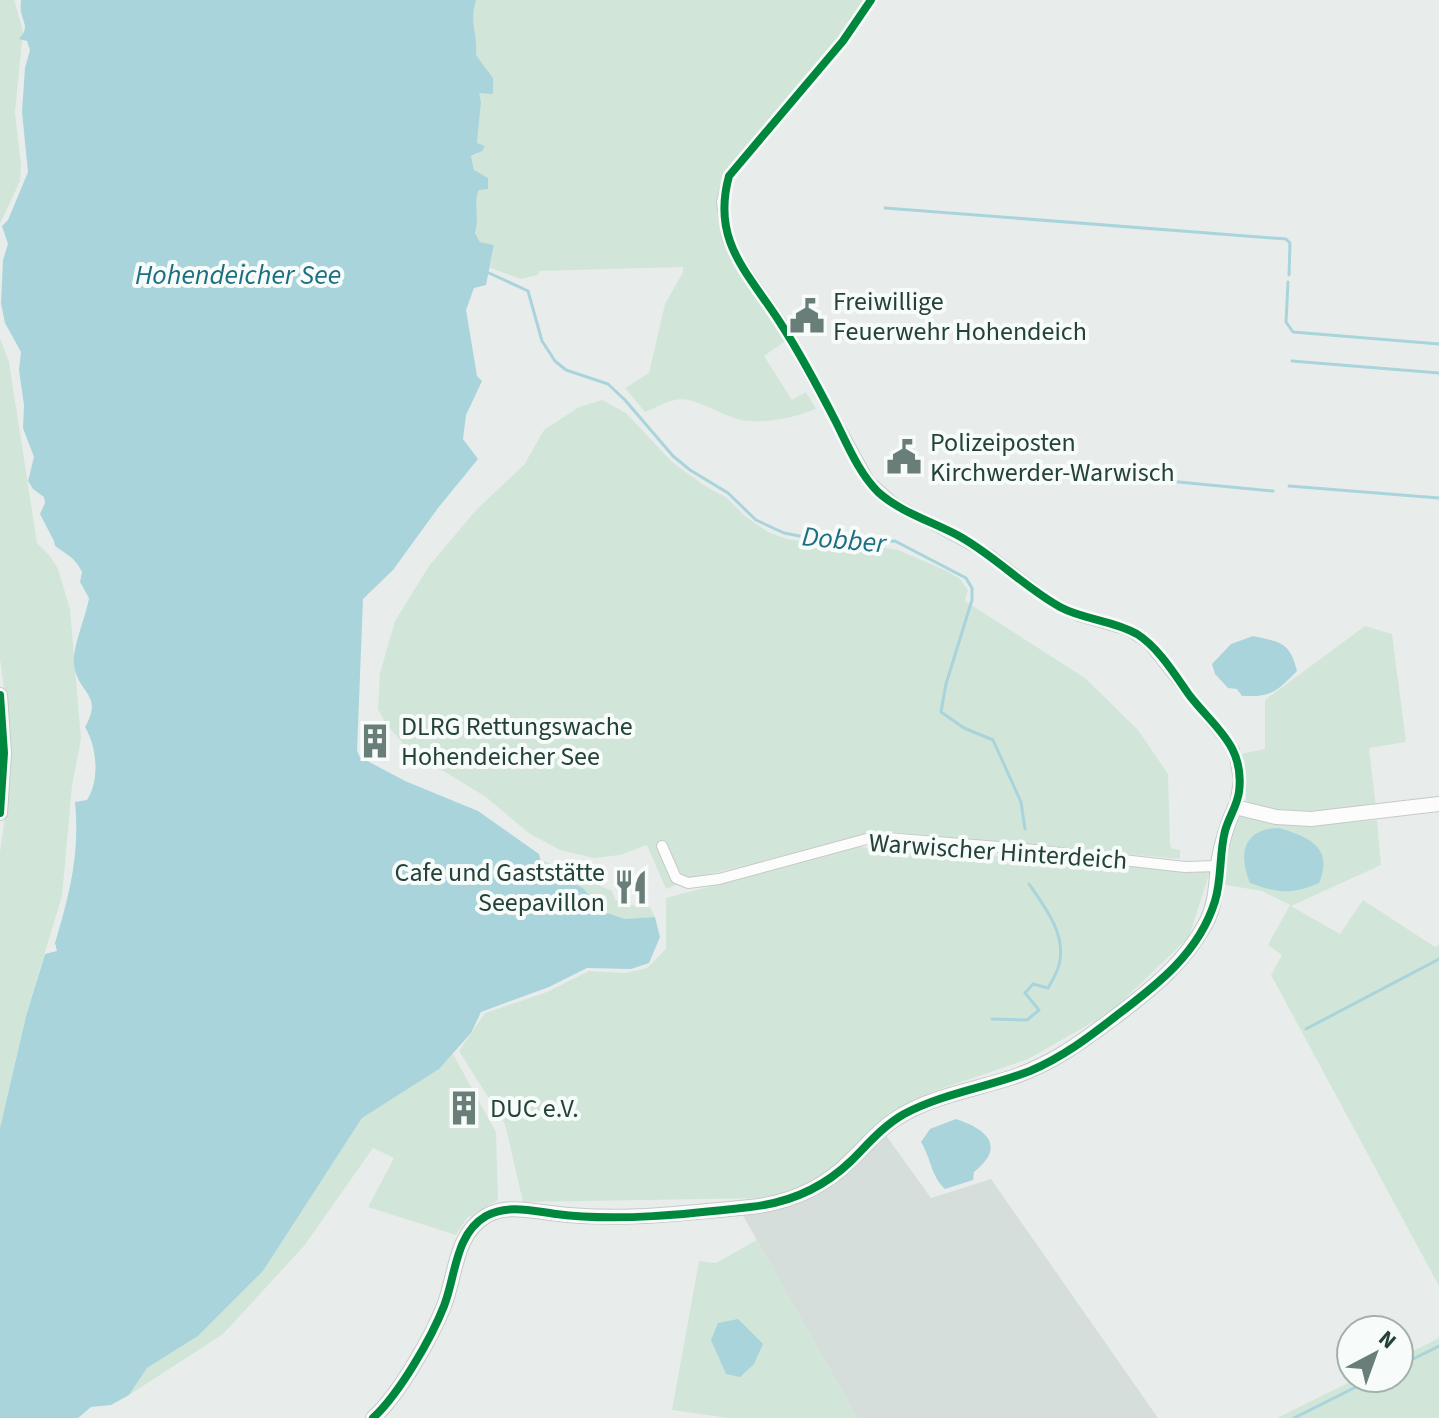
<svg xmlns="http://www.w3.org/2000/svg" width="1439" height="1418" font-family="'Source Sans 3',sans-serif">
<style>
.built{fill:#d6dedb}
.green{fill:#d1e6d8}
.water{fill:#a9d4db}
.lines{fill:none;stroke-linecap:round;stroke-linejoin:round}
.stream{stroke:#a9d4db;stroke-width:3}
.minor-casing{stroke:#c5cac8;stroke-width:12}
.tertiary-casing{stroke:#c5cac8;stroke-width:16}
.minor{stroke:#fcfcfc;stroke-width:10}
.tertiary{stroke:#fcfcfc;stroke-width:14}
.cycleway-casing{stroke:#f7fbf9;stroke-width:13}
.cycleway{stroke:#00873e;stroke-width:8}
.labels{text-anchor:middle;stroke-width:8;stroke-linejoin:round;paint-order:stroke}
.poi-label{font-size:26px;fill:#24423a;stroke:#f7fbf9;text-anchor:start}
.street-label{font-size:26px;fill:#24423a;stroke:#f7fbf9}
.water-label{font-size:28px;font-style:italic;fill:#1c6f80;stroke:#f7fbf9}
</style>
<rect width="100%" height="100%" fill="#e8edeb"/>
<path class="built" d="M 885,1134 L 931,1198 L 991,1179 L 1158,1418 L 857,1418 L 740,1210 L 774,1211 L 816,1192 Z"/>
<path class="green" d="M 0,0 L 14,0 L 23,30 L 15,113 L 21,165 L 20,181 L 0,224 Z
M 476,0 L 866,0 L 825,57 L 729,168 L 718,196 L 717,212 L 724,242 L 787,340 L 764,356 L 792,400 L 806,392 L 816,409 C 795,417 770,423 747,421 C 725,419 695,395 675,400 C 665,402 655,408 645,412 L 625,388 L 649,373 L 665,304 L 683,272 L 683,267 L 539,271 L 538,275 L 521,279 L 490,268 L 494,246 L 480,242 L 475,233 C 480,218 473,203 479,190 L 471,156 L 476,155 L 484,146 L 477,144 L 481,102 L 478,92 L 493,93 L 493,78 L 476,55 C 478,32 469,23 476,0 Z
M 0,338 L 9,362 L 37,543 L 50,556 L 58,569 L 70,609 L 81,739 L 72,786 L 62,896 L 26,1015 L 0,1128 L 0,852 L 7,803 L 5,696 L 0,659 Z
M 602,400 L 626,413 L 672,462 L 705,486 L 727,498 L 745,516 L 768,532 L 787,539 L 829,545 L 873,546 L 898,550 L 947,571 L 960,579 L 968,590 L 965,601 L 1085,678 L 1138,730 L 1168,774 L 1170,842 L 1171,848 L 1180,850 L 1180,859 L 881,831 L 691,879 L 666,889 L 647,845 L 620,855 L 594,858 L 560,850 L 530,834 L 486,797 L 409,750 L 386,724 L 378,709 L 380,673 L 395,621 L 429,566 L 477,509 L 524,465 L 544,430 L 579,407 Z
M 1365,626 L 1392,634 L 1406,742 L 1369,748 L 1376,808 C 1341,810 1276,822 1246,801 L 1245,762 L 1241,754 L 1265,749 L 1265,700 Z
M 1243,815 L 1283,825 L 1305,826 L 1377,820 L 1381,865 L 1291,906 L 1340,934 L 1363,900 L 1435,947 L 1439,945 L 1439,1286 L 1271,975 L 1282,955 L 1268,945 L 1290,905 L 1262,891 L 1220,884 L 1231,824 Z
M 860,847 L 1210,871 L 1189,937 L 1111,1012 L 1028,1059 L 929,1093 L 873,1128 L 836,1166 L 810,1183 L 768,1198 L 523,1202 L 505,1124 L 459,1051 L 485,1013 L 547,992 L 589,971 L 626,973 L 647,968 L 666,949 L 666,898 Z
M 540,859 L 612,891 L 615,900 L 635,906 L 650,907 L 655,917 L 625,920 L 604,912 L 583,888 L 542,866 Z
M 453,1054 L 496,1132 L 498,1200 L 467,1218 L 456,1235 L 368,1207 L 394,1158 L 373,1148 L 304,1246 L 223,1334 L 129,1395 L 147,1368 L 198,1336 L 263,1271 L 362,1118 L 438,1069 Z
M 757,1240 L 857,1418 L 728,1418 L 672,1410 L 699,1261 L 716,1263 Z
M 1439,1338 L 1439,1418 L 1277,1418 L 1358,1378 L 1399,1378 L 1399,1358 Z"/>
<path class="water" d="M 21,0 L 476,0 C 469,23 478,32 476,55 L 493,78 L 493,94 L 479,93 L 481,102 L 477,143 L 485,146 L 482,151 L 471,156 L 474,170 L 488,178 L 488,189 L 479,190 C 473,202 480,218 475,233 L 480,242 L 494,245 L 486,285 L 474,288 L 466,310 L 477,376 L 482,381 L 466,415 L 463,439 L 478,459 L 438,508 L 393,570 L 363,599 L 357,751 L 360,757 L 405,781 L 478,811 L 539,854 L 542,866 L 583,888 L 604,912 L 625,919 L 655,917 L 660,937 L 649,963 L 631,969 L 587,968 L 549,987 L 481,1012 L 471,1033 L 439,1069 L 362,1118 L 263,1271 L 198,1336 L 147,1368 L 129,1395 L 111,1405 L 91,1407 L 78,1418 L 0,1418 L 0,1128 L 26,1016 L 45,954 L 57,951 L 55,943 C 70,893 80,853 75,802 L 87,800 C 100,780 97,747 85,727 C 104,694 78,694 74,665 C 72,647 86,617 89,598 L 80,582 L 82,572 C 75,557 67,555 55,546 L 54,541 L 40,514 L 45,503 L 44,497 L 33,489 L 28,481 L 34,457 L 23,428 L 24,405 L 19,370 L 21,352 L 5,323 L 1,303 L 3,260 L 8,244 L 2,226 L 8,220 L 28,172 L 22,112 L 25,68 L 30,50 L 27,41 L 19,39 C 29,27 24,25 21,12 C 20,8 21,4 21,0 Z
M 1253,636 C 1280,642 1290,642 1297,671 C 1276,692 1272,697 1242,696 L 1237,689 L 1228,688 L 1215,674 L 1212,664 L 1231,644 Z
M 1279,828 C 1309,837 1334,847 1319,883 C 1291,895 1278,893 1250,883 C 1238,854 1243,829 1279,828 Z
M 956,1119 C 986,1129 1007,1146 974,1172 L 973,1180 L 945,1189 C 931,1176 931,1158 921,1142 L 930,1129 Z
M 738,1319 L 763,1344 L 754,1364 L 740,1377 L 726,1374 L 711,1340 L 718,1323 Z"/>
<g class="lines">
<path class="stream" d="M 885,208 L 1286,239 L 1290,243 L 1289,275
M 489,273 L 528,291 L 542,341 L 555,361 L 566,370 L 608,384 L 625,400 L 673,456 L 690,470 L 728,493 L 756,520 L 784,533 L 840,544 L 895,541 L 966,578 L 972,588 L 972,600 L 946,684 L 941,712 L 964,728 L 993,740 L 1021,802 L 1025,829
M 1288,282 L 1286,322 L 1293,332 L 1439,344
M 1292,361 L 1439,373
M 1075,472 L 1273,491
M 1289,486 L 1439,498
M 992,1019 L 1027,1020 L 1039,1010 L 1025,993 L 1033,984 L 1048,988 C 1052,981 1057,973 1059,965 C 1067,935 1045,907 1029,884
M 1306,1029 L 1439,959
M 1399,1366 L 1439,1346
M 1294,1418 L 1374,1378"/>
<g class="minor-casing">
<path id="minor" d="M 871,0 L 843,41 L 729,176 L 722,202 L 727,237 L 736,257 L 784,327 L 869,481 L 895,504 L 990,555 L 1048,600 L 1079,616 L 1128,630 L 1148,643 L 1234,750 L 1239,780 L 1235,807
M 662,846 L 676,878 L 688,883 L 719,879 L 874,837 L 1025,849 L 1185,867 L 1218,866"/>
</g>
<g class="tertiary-casing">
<path id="tertiary" d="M 0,695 L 4,753 L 0,813
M 373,1418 C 399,1395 431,1338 444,1306 C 456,1275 455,1234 486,1216 C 506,1204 530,1211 551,1213 C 617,1222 685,1213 750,1207 C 789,1203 825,1187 852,1159 C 867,1145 879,1129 897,1118 C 931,1096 973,1090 1010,1078 C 1053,1064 1084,1040 1119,1014 C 1154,987 1185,962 1206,923 C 1216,903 1216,886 1218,864 C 1221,844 1227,825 1235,807 L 1276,817 L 1311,819 L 1439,804"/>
</g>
<use href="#minor" class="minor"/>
<use href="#tertiary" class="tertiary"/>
<g class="cycleway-casing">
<path id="cycleway" d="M 0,695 L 4,753 L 0,813
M 373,1418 C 399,1394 431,1339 444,1306 C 456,1275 455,1234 486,1216 C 508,1204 533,1211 556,1214 C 616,1222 690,1214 750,1207 C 789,1203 823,1188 851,1161 C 868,1144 883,1126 904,1114 C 944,1093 989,1087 1030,1071 C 1063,1057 1089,1037 1116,1016 C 1157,985 1199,953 1215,901 C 1222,879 1219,854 1225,831 C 1229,817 1237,806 1239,792 C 1245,746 1215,728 1190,696 C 1175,675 1159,648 1137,634 C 1113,620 1084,620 1060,607 C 1024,587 995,556 959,536 C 933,522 900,512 878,492 C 859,473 848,446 836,422 C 819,389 801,355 781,324 C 748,272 711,242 729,176 L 843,41 L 871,0"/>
</g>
<use href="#cycleway" class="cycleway"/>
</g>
<defs>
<g id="civic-bare" transform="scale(2.76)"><path d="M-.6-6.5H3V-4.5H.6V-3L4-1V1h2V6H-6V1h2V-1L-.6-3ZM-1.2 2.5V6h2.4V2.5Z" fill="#697e78" stroke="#f7fbf9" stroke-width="2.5" paint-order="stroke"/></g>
<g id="building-bare" transform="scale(2.76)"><path d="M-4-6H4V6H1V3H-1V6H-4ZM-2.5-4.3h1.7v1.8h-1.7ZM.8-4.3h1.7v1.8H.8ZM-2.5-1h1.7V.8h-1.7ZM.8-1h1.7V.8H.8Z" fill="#697e78" stroke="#f7fbf9" stroke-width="2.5" paint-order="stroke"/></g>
<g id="restaurant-bare" transform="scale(2.76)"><path d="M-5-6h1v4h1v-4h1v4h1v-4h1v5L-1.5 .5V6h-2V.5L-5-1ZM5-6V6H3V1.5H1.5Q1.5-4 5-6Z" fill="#697e78" stroke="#f7fbf9" stroke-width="2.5" paint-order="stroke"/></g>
</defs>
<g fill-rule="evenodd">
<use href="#civic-bare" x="807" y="316"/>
<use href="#civic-bare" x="904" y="457"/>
<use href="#building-bare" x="375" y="741"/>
<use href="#restaurant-bare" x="631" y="887"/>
<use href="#building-bare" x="464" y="1108"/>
</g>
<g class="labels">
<g class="poi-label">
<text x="833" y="310">Freiwillige<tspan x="833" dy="30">Feuerwehr Hohendeich</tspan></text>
<text x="930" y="451">Polizeiposten<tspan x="930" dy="30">Kirchwerder-Warwisch</tspan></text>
<text x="401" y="735">DLRG Rettungswache<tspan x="401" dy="30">Hohendeicher See</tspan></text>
<text x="605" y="881" text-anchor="end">Cafe und Gaststätte<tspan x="605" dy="30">Seepavillon</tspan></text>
<text x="490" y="1117">DUC e.V.</text>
</g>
<g class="street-label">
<text transform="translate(998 851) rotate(4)" y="9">Warwischer Hinterdeich</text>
</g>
<g class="water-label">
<text x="238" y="284">Hohendeicher See</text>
<text transform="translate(844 539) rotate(5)" y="10">Dobber</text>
</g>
</g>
<g transform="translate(1375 1354) rotate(41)"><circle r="38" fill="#f7fbf9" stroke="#a3b1ad" stroke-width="2"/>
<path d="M0-6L14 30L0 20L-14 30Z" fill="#697e78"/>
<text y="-12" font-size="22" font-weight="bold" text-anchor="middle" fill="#24423a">N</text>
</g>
</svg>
